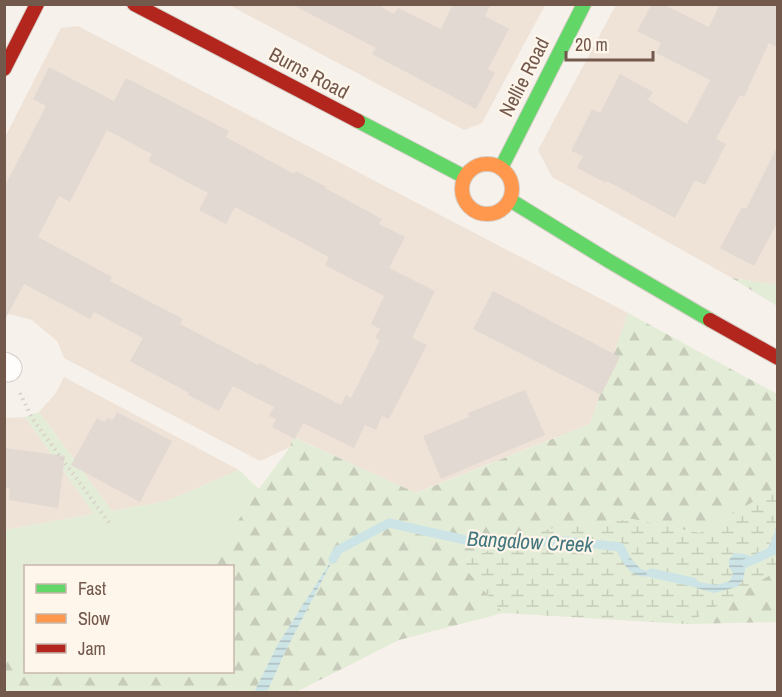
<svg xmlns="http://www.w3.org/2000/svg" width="782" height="697" font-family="'Archivo Narrow',sans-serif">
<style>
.residential{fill:#efe3d8}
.green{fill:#e3ecd6}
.forest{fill:url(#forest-firs)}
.wetland{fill:url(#wetland-marsh);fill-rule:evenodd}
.water{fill:url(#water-rules)}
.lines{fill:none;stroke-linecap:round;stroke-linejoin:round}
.stream{stroke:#cde4e6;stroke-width:9}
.building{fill:#e2d9d2;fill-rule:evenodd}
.street-casing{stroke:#d5cec8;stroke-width:29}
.fast-casing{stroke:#d5cec7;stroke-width:16}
.slow-casing{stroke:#d5cec7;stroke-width:16}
.jam-casing{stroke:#d5cec7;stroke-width:16}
.path{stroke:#d8d0cb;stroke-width:4;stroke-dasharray:1.5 4.5;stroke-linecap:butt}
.street{stroke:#fefdfc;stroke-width:27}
.fast{stroke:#63d668;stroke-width:14}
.slow{stroke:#ff974d;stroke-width:14}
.jam{stroke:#b3261e;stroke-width:14}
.labels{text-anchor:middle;stroke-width:4.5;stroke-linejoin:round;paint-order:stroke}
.street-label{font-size:20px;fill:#73584c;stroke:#fef6eb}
.water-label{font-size:21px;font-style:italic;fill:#43777e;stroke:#fef6eb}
</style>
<defs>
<pattern id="forest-firs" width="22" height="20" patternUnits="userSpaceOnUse" patternTransform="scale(1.5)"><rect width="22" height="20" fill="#e3ecd6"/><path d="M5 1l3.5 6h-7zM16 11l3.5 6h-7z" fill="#c6ccb9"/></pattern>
<pattern id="wetland-marsh" width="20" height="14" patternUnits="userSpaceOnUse" patternTransform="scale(1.5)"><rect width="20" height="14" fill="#e3ecd6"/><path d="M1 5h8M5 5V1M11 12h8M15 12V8" fill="none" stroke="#c6ccb9"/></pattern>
<pattern id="water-rules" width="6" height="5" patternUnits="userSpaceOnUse" patternTransform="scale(1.5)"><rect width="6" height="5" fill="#cde4e6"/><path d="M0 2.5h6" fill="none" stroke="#abbcbd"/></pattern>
</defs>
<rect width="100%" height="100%" fill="#f6f1ea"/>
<path class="residential" d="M 229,5 L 545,5 L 482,123 L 464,130 Z
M 616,5 L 777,5 L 777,285 L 732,278 L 552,177 L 538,150 Z
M 78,26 L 628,313 L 590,424 L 415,493 L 294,437 L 290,447 L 260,461 L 64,358 L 57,341 L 32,320 L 9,314 L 5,314 L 5,137 L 61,28 Z
M 64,377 L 239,470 L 167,501 L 112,511 L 39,412 L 56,393 Z
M 25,417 L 94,514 L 5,530 L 5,418 Z"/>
<path class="green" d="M 39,412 L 112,511 L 167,501 L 239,470 L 259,489 L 208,566 L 26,566 L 25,655 L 5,660 L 5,530 L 94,514 L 25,417 Z"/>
<path class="forest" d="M 732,278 L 777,285 L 777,306 Z
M 628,313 L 777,394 L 777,488 L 700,533 L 632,519 L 541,530 L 460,562 L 503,613 L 399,640 L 296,692 L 267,692 L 285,652 L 333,559 L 278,644 L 254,692 L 5,692 L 4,660 L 25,655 L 26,672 L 232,672 L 232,566 L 208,566 L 259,489 L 290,447 L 293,437 L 416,493 L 590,424 Z
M 777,571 L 777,622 L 686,624 Z"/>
<path class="wetland" d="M 777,488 L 777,521 L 774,536 L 762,555 L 772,555 L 777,545 L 777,571 L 686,624 L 503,613 L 460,562 L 541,530 L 632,519 L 700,533 ZM 621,548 L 641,569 L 660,575 L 649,578 L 622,561 ZM 755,559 L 746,566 L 743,580 L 716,585 L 730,581 L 733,573 Z"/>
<path class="water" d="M 777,521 L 777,545 L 772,555 L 762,556 L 774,537 Z
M 620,547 L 641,569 L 661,575 C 646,579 631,577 623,562 C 621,558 621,552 620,547 Z
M 338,550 L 285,652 L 267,692 L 254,692 L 278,644 Z
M 734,553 L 745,554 L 756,559 L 746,566 L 743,580 L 737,587 L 714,593 L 696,588 L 681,579 L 716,585 L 730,581 L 733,573 L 729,567 L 729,560 Z"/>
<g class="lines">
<path class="stream" d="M 333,559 L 338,550 L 389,523 L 479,543 L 566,541 L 620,547 L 625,557
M 746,563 L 773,551 L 778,536
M 651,573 L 693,582"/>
</g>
<path class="building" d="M 291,4 L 376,4 L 394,14 L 398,8 L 441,29 L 453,4 L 491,4 L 485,16 L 509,29 L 488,69 L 495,73 L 476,109 L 372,54 L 376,48 Z
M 652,4 L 663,4 L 709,27 L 720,4 L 777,4 L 777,47 L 769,43 L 744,97 L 740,95 L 716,139 L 726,144 L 705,185 L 695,180 L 675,218 L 607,181 L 606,183 L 577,168 L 583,156 L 571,151 L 592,109 L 600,113 L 620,74 L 653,92 L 648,100 L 687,124 L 710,80 L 656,53 L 661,43 L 637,31 Z
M 49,67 L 114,101 L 126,78 L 229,131 L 226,137 L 294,174 L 296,171 L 326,187 L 325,188 L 382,219 L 379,224 L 405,237 L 389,268 L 435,291 L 412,338 L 427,345 L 389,419 L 382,416 L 376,430 L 365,425 L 354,448 L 303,423 L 295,439 L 272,427 L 276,419 L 269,416 L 274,407 L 233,386 L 219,411 L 188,395 L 189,393 L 130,361 L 143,338 L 94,312 L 90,319 L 24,284 L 4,321 L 4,188 L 46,106 L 33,99 ZM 107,130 L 152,154 L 148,161 L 208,193 L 199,210 L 226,224 L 235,207 L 329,257 L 325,265 L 384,296 L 371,324 L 380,329 L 375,338 L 380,340 L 351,398 L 346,395 L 341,405 L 259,363 L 258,365 L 180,324 L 183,319 L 110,281 L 112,277 L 38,237 L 59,196 L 70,202 Z
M 777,147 L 777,223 L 754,266 L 720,248 L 742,207 L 746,209 Z
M 493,291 L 620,357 L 601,395 L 473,329 Z
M 525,390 L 545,435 L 441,479 L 423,436 L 469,417 L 468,413 Z
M 117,412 L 172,441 L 140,502 L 71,465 L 97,418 L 104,422 L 107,418 L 113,420 Z
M 4,448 L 65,456 L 58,508 L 9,500 L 10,488 L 4,487 Z"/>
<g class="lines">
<g class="street-casing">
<path id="street" d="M 4,366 L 8,368"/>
</g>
<g class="fast-casing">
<path id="fast" d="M 358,121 L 465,177
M 501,168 L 584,4
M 510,200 L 609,261 L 710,320"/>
</g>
<g class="slow-casing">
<path id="slow" d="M462 189a25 25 0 1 1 50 0a25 25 0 1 1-50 0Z"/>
</g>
<g class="jam-casing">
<path id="jam" d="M 134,4 L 358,121
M 4,69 L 37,4
M 710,320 L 778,358"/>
</g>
<path class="path" d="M 20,393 L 32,418 L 110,524"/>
<use href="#street" class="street"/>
<use href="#fast" class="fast"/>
<use href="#slow" class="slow"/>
<use href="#jam" class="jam"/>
</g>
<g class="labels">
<g class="street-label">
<text transform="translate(309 73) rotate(28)" y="7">Burns Road</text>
<text transform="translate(524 77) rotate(-63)" y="7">Nellie Road</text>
</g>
<g class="water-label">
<text transform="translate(530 542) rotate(3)" y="7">Bangalow Creek</text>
</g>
</g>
<rect width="782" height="697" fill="none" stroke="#73584c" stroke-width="12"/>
<rect x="24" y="565" width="210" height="108" fill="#fef6eb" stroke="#c6b7ab" stroke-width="1.5"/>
<rect x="36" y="584" width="30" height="9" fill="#63d668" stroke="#c6b7ab" stroke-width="1.5"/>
<text x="78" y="595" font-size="18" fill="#73584c">Fast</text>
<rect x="36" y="614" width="30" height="9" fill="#ff974d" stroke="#c6b7ab" stroke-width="1.5"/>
<text x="78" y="625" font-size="18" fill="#73584c">Slow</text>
<rect x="36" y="644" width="30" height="9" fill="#b3261e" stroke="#c6b7ab" stroke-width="1.5"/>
<text x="78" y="655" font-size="18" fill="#73584c">Jam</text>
<path d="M566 51v9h87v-9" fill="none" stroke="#73584c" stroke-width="3"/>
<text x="575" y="51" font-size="18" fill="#73584c" stroke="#fef6eb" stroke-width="4.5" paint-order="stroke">20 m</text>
</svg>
